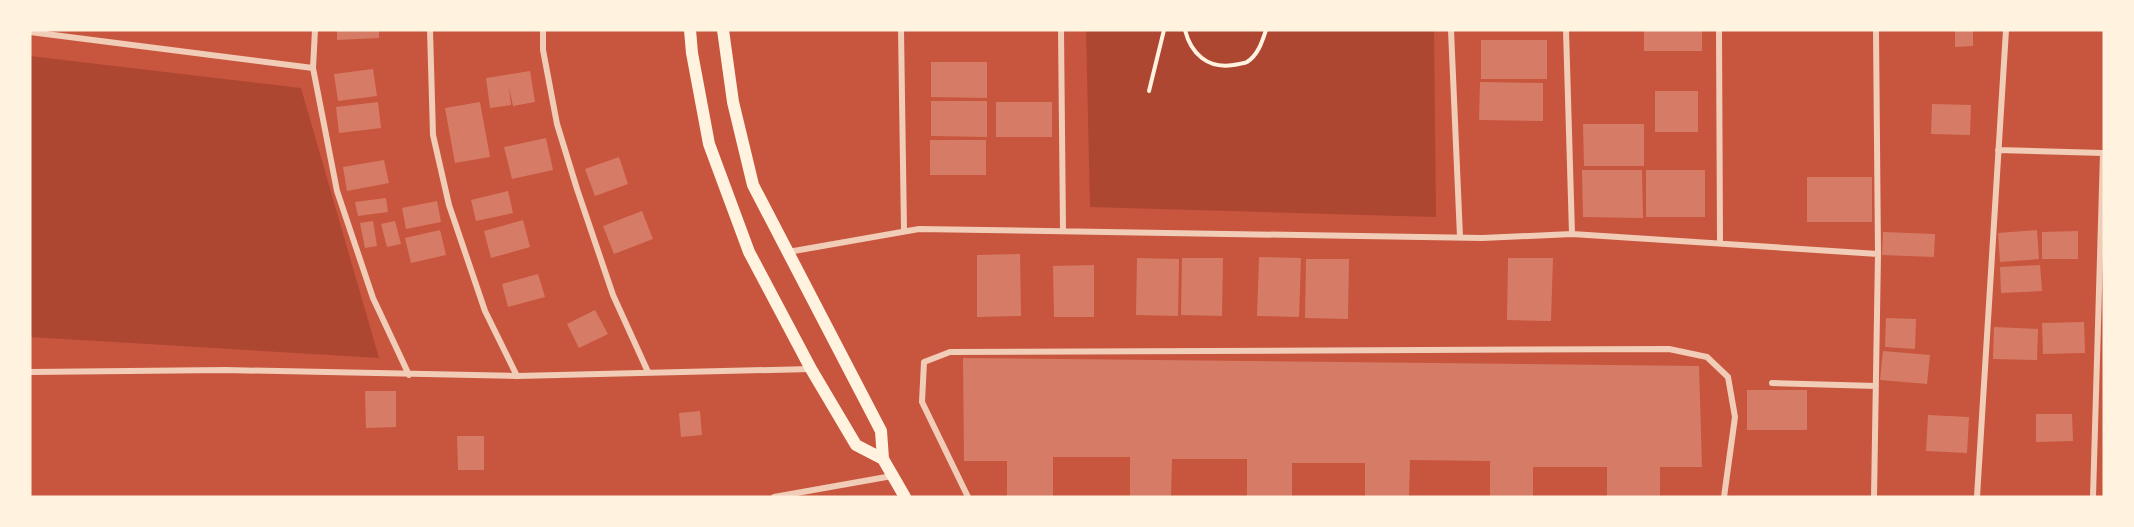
<svg xmlns="http://www.w3.org/2000/svg" width="2134" height="527" font-family="'Fira Sans Condensed',sans-serif">
<style>
.green{fill:#ae4732}
.building{fill:#d67c66}
.lines{fill:none;stroke-linecap:round;stroke-linejoin:round}
.path{stroke:#fff3e0;stroke-width:4}
.minor{stroke:#f1ccb7;stroke-width:6}
.secondary{stroke:#fff3e0;stroke-width:12}
</style>
<rect width="100%" height="100%" fill="#c8553d"/>
<path class="green" d="M 1086,30 L 1434,30 L 1436,217 L 1090,207 Z
M 30,56 L 301,88 L 379,358 L 30,337 Z"/>
<path class="building" d="M 337,30 L 379,30 L 379,38 L 337,40 Z
M 1644,30 L 1702,30 L 1702,51 L 1644,51 Z
M 1955,30 L 1973,30 L 1973,46 L 1955,47 Z
M 1481,40 L 1547,40 L 1547,79 L 1481,79 Z
M 931,62 L 987,62 L 987,98 L 931,97 Z
M 373,69 L 377,96 L 338,101 L 334,74 Z
M 530,71 L 535,102 L 513,106 L 509,87 L 511,105 L 490,108 L 486,78 Z
M 1480,82 L 1543,83 L 1543,121 L 1479,120 Z
M 1655,91 L 1698,91 L 1698,132 L 1655,132 Z
M 931,101 L 987,101 L 987,137 L 931,136 Z
M 378,102 L 381,128 L 339,133 L 336,107 Z
M 480,102 L 490,157 L 455,163 L 445,108 Z
M 996,102 L 1052,102 L 1052,137 L 996,137 Z
M 1932,104 L 1971,105 L 1970,135 L 1931,134 Z
M 1583,124 L 1644,124 L 1644,166 L 1584,166 Z
M 546,138 L 553,170 L 512,179 L 504,147 Z
M 930,140 L 986,140 L 986,175 L 930,175 Z
M 619,157 L 628,184 L 595,196 L 585,169 Z
M 384,160 L 389,183 L 347,191 L 343,167 Z
M 1582,170 L 1642,170 L 1643,218 L 1583,217 Z
M 1646,170 L 1705,170 L 1705,217 L 1646,217 Z
M 1807,177 L 1872,177 L 1872,222 L 1807,222 Z
M 508,191 L 513,213 L 476,221 L 471,200 Z
M 386,198 L 388,212 L 358,216 L 355,202 Z
M 437,201 L 441,222 L 406,229 L 402,208 Z
M 642,211 L 653,239 L 614,254 L 603,226 Z
M 523,220 L 530,247 L 491,258 L 484,231 Z
M 373,221 L 377,246 L 365,248 L 360,223 Z
M 395,221 L 401,244 L 387,247 L 381,224 Z
M 440,230 L 446,255 L 411,263 L 405,238 Z
M 2037,230 L 2039,259 L 2000,262 L 1998,233 Z
M 2078,231 L 2078,259 L 2042,259 L 2042,232 Z
M 1883,232 L 1935,234 L 1934,257 L 1882,255 Z
M 1020,254 L 1021,316 L 977,317 L 977,255 Z
M 1259,257 L 1301,258 L 1299,317 L 1257,316 Z
M 1137,258 L 1179,259 L 1178,316 L 1136,315 Z
M 1182,258 L 1223,258 L 1222,316 L 1181,315 Z
M 1508,258 L 1553,258 L 1551,321 L 1507,320 Z
M 1306,259 L 1349,259 L 1348,319 L 1305,318 Z
M 1094,265 L 1094,317 L 1054,317 L 1053,266 Z
M 2040,265 L 2042,291 L 2001,293 L 2000,267 Z
M 538,274 L 545,297 L 508,307 L 502,284 Z
M 595,310 L 608,334 L 579,348 L 567,324 Z
M 1886,318 L 1916,319 L 1915,349 L 1885,347 Z
M 2084,322 L 2085,353 L 2043,354 L 2042,323 Z
M 1994,327 L 2038,329 L 2037,360 L 1993,359 Z
M 1883,351 L 1930,355 L 1927,384 L 1880,380 Z
M 963,358 L 1699,366 L 1702,467 L 1660,467 L 1660,497 L 1607,497 L 1607,467 L 1533,467 L 1533,497 L 1490,497 L 1490,461 L 1410,460 L 1409,497 L 1365,497 L 1365,463 L 1292,463 L 1292,497 L 1247,497 L 1247,459 L 1172,459 L 1171,497 L 1130,497 L 1130,457 L 1053,457 L 1053,497 L 1007,497 L 1007,461 L 964,461 Z
M 1747,390 L 1807,390 L 1807,430 L 1747,430 Z
M 365,391 L 396,391 L 396,427 L 366,428 Z
M 700,411 L 702,435 L 681,437 L 679,413 Z
M 2036,414 L 2072,414 L 2073,441 L 2036,442 Z
M 1928,415 L 1969,417 L 1967,453 L 1926,451 Z
M 457,436 L 484,436 L 484,470 L 458,470 Z"/>
<g class="lines">
<path class="path" d="M 1185,30 C 1191,54 1208,69 1233,65 C 1237,64 1243,64 1247,62 C 1258,55 1262,42 1266,30
M 1149,91 L 1164,30"/>
<path class="minor" d="M 315,30 L 313,68 L 337,191 L 373,298 L 409,375
M 430,30 L 433,135 L 449,205 L 485,311 L 517,376
M 543,30 L 543,50 L 557,124 L 577,189 L 613,295 L 648,372
M 901,30 L 904,230
M 1061,30 L 1063,230
M 1451,30 L 1460,237
M 1566,30 L 1572,234
M 1719,30 L 1720,243
M 30,32 L 313,68
M 1998,150 L 2103,153 L 2093,497
M 788,252 L 919,229 L 1482,238 L 1572,234 L 1878,254
M 30,372 L 225,370 L 517,376 L 811,369
M 1772,383 L 1876,386
M 774,497 L 892,476
M 968,497 L 922,402 L 924,362 L 950,352 L 1669,349 L 1707,357 L 1728,377 L 1735,417 L 1724,497
M 1874,497 L 1878,254 L 1876,30
M 1977,497 L 2006,30"/>
<path class="secondary" d="M 690,30 L 692,53 L 709,144 L 749,252 L 811,369 L 856,445 L 883,459
M 723,30 L 733,102 L 753,185 L 881,431 L 883,459 L 905,497"/>
</g>
<rect width="2134" height="527" fill="none" stroke="#fff3e0" stroke-width="63"/>
</svg>
